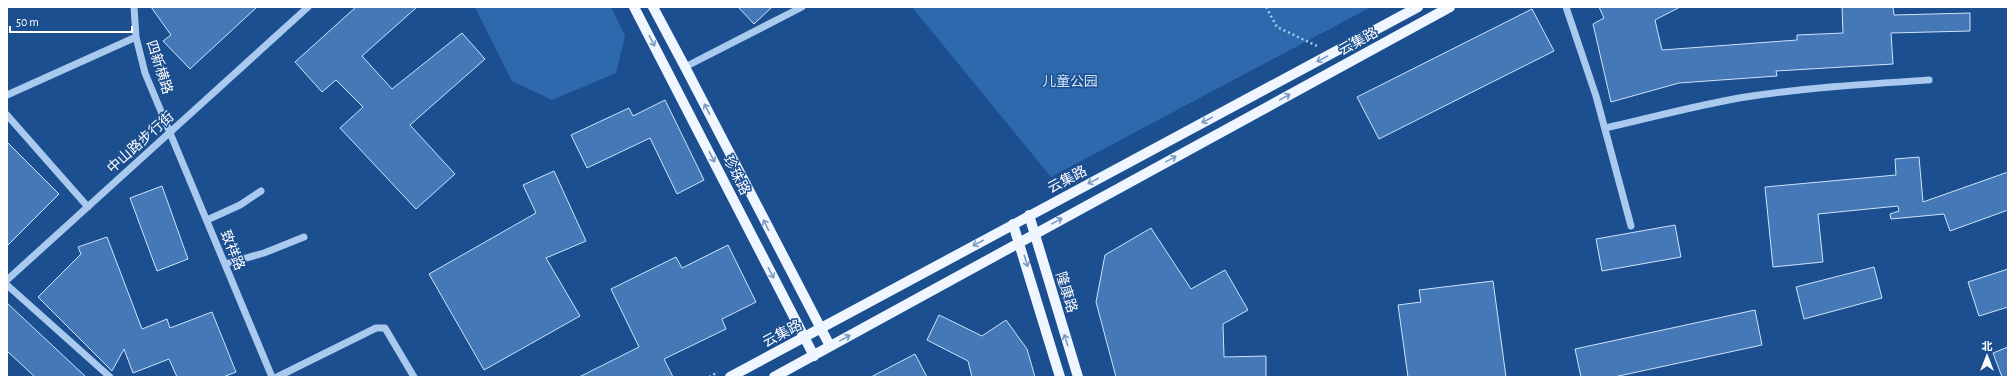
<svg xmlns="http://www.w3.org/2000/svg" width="2015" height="384" font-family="'Alegreya Sans','Noto Sans SC',sans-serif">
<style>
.green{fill:#2e69ad}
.building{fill:#4478b7;stroke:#cfe3fa}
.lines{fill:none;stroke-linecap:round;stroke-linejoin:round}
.path{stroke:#a9c9ee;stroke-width:2.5;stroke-dasharray:2 3;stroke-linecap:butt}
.minor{stroke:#a9c9ee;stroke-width:7}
.major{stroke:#f0f6ff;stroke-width:10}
.oneway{stroke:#7b9ac1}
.labels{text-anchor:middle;stroke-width:3;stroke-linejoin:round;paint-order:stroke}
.street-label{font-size:14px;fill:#fff;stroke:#1b4f8f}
.park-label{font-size:14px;fill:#cfe3fa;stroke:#1b4f8f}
</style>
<rect width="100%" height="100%" fill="#1b4f8f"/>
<path class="green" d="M 475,7 L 611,7 L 625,36 L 616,73 L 552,100 L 512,81 Z
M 912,7 L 1371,7 L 1051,177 Z"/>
<path class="building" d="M 151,7 L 257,7 L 190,69 L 163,41 L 171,35 Z
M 356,7 L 417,7 L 362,56 L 392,89 L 462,33 L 485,59 L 410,125 L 455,174 L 416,209 L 340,128 L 363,107 L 336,80 L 322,92 L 295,62 Z
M 738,7 L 772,7 L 754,24 Z
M 1599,7 L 1680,7 L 1655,20 L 1662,50 L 1797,40 L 1797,35 L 1843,33 L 1842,7 L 1893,7 L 1894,15 L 1970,13 L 1970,31 L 1891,33 L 1893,64 L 1776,71 L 1777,76 L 1679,83 L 1611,102 L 1593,24 L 1604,18 Z
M 1532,9 L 1554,51 L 1379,139 L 1357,97 Z
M 665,100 L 704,180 L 677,194 L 650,138 L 587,168 L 571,135 L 629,108 L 633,116 Z
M 7,142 L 59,194 L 7,246 Z
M 1919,157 L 1923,202 L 2008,172 L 2008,210 L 1950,231 L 1944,214 L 1891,219 L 1890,214 L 1899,211 L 1898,206 L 1818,214 L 1823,262 L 1773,267 L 1765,187 L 1896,175 L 1895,159 Z
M 554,171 L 586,241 L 546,258 L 580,316 L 484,370 L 429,274 L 536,213 L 523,185 Z
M 162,186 L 188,259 L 157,271 L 130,198 Z
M 1675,225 L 1681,257 L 1602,271 L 1596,239 Z
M 1151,228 L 1191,289 L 1225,270 L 1248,310 L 1223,324 L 1224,357 L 1266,356 L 1266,377 L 1116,377 L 1096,302 L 1105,255 Z
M 107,237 L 142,329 L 167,319 L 170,328 L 212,312 L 236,372 L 223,377 L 177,377 L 169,359 L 133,373 L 124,349 L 112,371 L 38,297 L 81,254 L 78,247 Z
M 728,245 L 756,302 L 722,319 L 726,329 L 664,359 L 673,377 L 579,377 L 639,347 L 611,289 L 676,257 L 682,268 Z
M 1874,267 L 1882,298 L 1804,319 L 1796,287 Z
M 2008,269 L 2008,307 L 1979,316 L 1968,282 Z
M 1493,281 L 1506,377 L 1408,377 L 1398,305 L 1421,302 L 1419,290 Z
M 7,303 L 86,377 L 35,377 L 7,351 Z
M 1755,310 L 1762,345 L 1614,377 L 1581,377 L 1575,349 Z
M 939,315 L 982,336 L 1006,320 L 1027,349 L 1035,377 L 972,377 L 968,361 L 927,340 Z
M 2008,347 L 2008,377 L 2002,377 L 1993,353 Z
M 915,354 L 927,377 L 871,377 Z"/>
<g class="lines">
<path class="path" d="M 1266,7 L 1277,27 L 1317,46
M 709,377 L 718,372"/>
<path class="minor" d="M 134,7 L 136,37 L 145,73 L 272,377
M 1566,7 L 1596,96 L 1631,226
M 685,67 L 802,7
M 7,95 L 136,37
M 7,115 L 88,207
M 1605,128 C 1650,118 1694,106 1739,98 C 1802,88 1866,84 1929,80
M 207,220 L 240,205 L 261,191
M 225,264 L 264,253 L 304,237
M 7,280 L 308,7
M 7,285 L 110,377
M 277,377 L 376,328 L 385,328 L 414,377"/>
<path class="major" d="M 634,7 L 814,356
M 653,7 L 685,67 L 830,346
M 1029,215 L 1078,377
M 1013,224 L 1060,377
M 730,377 L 1418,7
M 774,377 L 1450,7"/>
</g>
<defs><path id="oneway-shaft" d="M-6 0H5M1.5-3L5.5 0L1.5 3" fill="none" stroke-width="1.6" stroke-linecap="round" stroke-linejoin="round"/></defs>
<g class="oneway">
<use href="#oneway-shaft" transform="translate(652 41) rotate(62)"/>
<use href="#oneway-shaft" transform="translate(1322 59) rotate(152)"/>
<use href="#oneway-shaft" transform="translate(1285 97) rotate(-29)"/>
<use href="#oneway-shaft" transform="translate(707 109) rotate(-117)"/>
<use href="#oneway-shaft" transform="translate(1207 120) rotate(152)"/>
<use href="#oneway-shaft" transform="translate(712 157) rotate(63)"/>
<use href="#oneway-shaft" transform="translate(1171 159) rotate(-29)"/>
<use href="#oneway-shaft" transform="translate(1093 181) rotate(152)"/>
<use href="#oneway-shaft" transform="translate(1057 221) rotate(-29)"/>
<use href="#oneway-shaft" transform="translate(766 225) rotate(-117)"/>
<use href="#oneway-shaft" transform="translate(978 243) rotate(152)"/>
<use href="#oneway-shaft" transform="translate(1026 261) rotate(73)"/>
<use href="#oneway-shaft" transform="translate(771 273) rotate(63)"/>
<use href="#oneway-shaft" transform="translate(845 338) rotate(-29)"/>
<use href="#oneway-shaft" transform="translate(1066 340) rotate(-107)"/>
</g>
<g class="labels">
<g class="street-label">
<text transform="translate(1358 41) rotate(-29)" y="5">云集路</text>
<text transform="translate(160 67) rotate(72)" y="5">四新横路</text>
<text transform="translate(140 142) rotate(-42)" y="5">中山路步行街</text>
<text transform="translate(737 175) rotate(63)" y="5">珍珠路</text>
<text transform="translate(1067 179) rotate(-28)" y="5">云集路</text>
<text transform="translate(233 250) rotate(68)" y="5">致祥路</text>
<text transform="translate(1067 292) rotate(73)" y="5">隆康路</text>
<text transform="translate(782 333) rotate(-28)" y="5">云集路</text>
</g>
<g class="park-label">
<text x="1070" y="86">儿童公园</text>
</g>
</g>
<rect width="2015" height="384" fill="none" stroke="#ffffff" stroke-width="16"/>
<g transform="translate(1987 356)" stroke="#1b4f8f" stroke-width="3" paint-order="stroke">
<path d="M0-3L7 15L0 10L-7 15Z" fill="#ffffff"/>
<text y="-6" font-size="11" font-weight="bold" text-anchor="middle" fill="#ffffff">北</text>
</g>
<path d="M10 26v6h122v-6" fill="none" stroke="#ffffff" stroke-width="2"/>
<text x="16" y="26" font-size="12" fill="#ffffff" stroke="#1b4f8f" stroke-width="3" paint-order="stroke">50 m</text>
</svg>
